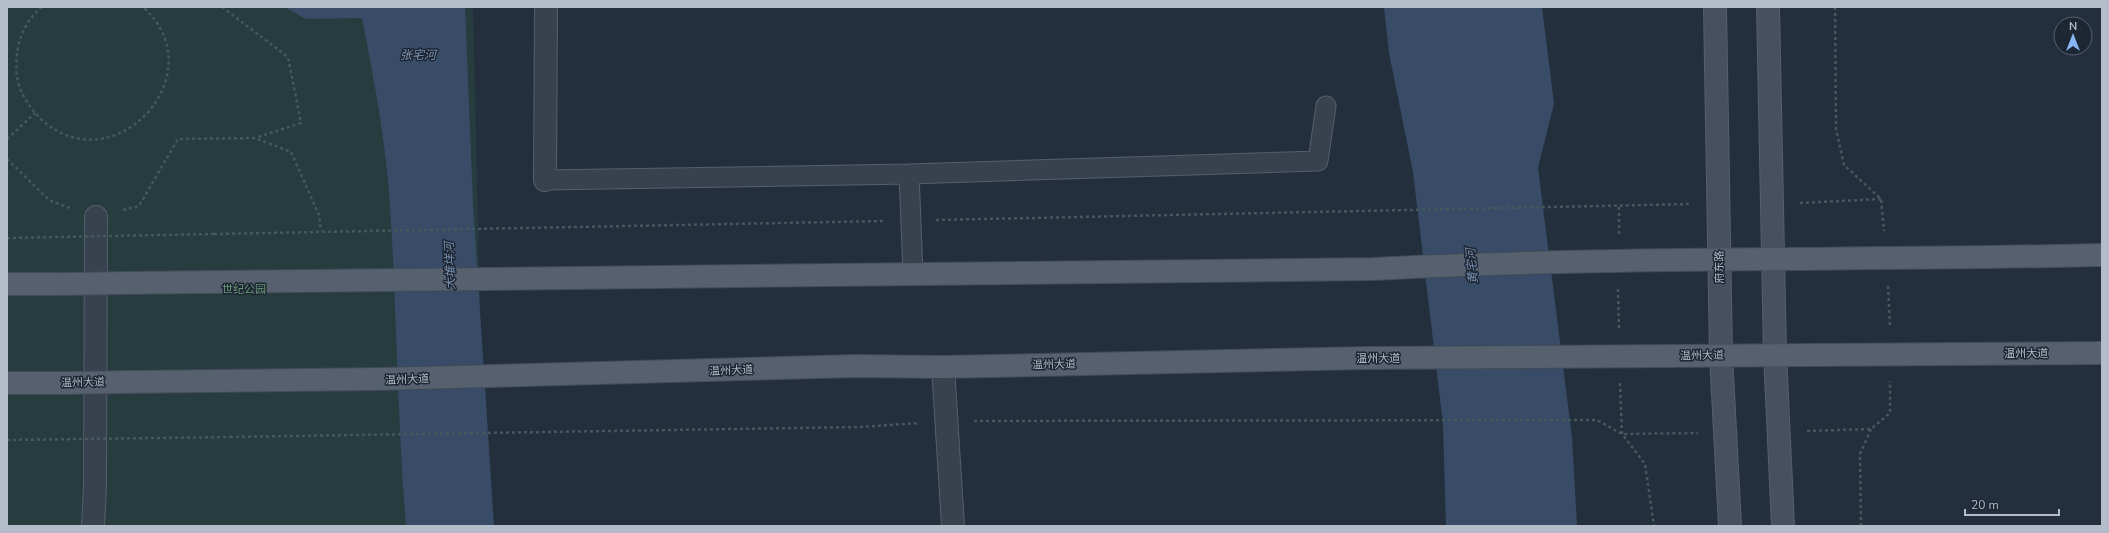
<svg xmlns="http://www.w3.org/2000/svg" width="2109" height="533" font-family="'Nunito Sans','Noto Sans SC',sans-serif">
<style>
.green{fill:#263c3f}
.water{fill:#394c67}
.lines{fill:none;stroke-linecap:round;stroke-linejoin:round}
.lane-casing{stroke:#565f6c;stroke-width:21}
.street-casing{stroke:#565f6c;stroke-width:24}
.secondary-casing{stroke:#565f6c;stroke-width:24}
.primary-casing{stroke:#414a57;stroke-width:24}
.path{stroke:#44595c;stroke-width:2.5;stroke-dasharray:3 3;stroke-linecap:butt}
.lane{stroke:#38414e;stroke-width:19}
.street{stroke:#38414e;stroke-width:22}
.secondary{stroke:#465061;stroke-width:22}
.primary{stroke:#56606e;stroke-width:22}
.primary-bridge-casing{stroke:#414a57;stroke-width:24;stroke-linecap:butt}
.path-bridge{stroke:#44595c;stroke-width:2.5;stroke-dasharray:3 3;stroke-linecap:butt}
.primary-bridge{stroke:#56606e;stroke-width:22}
.labels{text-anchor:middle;stroke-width:3;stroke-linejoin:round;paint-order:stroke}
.street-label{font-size:11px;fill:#b4bcc9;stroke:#1d2633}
.park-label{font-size:11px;fill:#6b9a76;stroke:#1d2633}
.water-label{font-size:12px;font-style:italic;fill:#7c92b1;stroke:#1d2633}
</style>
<rect width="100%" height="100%" fill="#242f3e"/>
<path class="green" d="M 7,7 L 473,7 L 485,526 L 7,526 Z"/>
<path class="water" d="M 284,7 L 465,7 L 473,203 L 494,526 L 406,526 C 397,419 397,313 390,206 C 386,142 374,80 362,18 L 306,19 Z
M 1384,7 L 1542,7 L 1554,104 L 1538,168 L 1572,437 L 1577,526 L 1446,526 L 1443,424 L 1413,172 L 1389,53 Z"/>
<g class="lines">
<g class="lane-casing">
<path id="lane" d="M 909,174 L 1318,161 L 1326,106
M 545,180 L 909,174 L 913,274"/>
</g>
<g class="street-casing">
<path id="street" d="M 545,180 L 546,7
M 943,367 L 953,526
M 93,526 L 95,487 L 96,217"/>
</g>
<g class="secondary-casing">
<path id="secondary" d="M 1715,7 L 1721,355 L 1730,526
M 1768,7 L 1775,354 L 1783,526"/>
</g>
<g class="primary-casing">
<path id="primary" d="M 124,283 L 1373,269 C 1616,256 1859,261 2102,255
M 7,284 L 67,284
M 123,382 L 380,379 L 856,366 L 943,367 L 1368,358 L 2102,353
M 7,383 L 67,383"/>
</g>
<path class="path" d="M 42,7 C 21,24 14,50 17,76 C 19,93 30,108 42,120 C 115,185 217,73 143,7
M 222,7 L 288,57 L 301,123 L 255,138
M 1835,7 L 1836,129 L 1844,165 L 1881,199 L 1884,231
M 7,139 L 35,113
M 7,159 L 49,200 L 70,208
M 1800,203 L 1881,199
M 123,210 L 139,206 L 178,139 L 255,138 L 291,152 L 319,215 L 321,231
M 936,220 L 1691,204
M 214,234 L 885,221
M 1619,234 L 1619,207
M 1888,286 L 1890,326
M 1618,289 L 1619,330
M 1620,383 L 1622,434 L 1645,464 L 1654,526
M 974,421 L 1597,420 L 1622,434 L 1698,433
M 1807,431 L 1871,429 L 1890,413 L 1890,381
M 230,437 L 860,427 L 920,423
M 1861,526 L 1860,454 L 1871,429"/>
<use href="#lane" class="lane"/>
<use href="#street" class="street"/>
<use href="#secondary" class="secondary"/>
<use href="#primary" class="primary"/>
<g class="primary-bridge-casing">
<path id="primary-bridge" d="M 67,284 L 124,283
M 67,383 L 123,382"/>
</g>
<path class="path-bridge" d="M 7,238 L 214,234
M 7,440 L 230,437"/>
<use href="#primary-bridge" class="primary-bridge"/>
</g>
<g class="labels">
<g class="street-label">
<text transform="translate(1719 267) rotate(-91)" y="4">府东路</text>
<text x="2026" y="357">温州大道</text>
<text transform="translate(1702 355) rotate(-1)" y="4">温州大道</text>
<text x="1378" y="362">温州大道</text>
<text transform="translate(1054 364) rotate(-1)" y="4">温州大道</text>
<text transform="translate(731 370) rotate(-2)" y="4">温州大道</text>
<text transform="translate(407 379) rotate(-2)" y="4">温州大道</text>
<text transform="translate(83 382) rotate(-1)" y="4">温州大道</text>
</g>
<g class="park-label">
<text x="244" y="293">世纪公园</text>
</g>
<g class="water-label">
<text x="418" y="59">张宅河</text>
<text transform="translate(450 266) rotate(-92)" y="4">大堆垟河</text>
<text transform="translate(1472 266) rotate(-95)" y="4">黄宅河</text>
</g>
</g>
<rect width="2109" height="533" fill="none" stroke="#b4bcc9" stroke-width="16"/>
<g transform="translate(2073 36)"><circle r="19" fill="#1d2633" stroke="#59626f"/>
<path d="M0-3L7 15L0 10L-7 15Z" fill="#8ab4f8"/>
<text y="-6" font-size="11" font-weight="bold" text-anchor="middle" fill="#b4bcc9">N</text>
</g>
<path d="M1965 509v6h94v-6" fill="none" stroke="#b4bcc9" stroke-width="2"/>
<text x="1971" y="509" font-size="12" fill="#b4bcc9" stroke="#1d2633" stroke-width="3" paint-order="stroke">20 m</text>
</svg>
